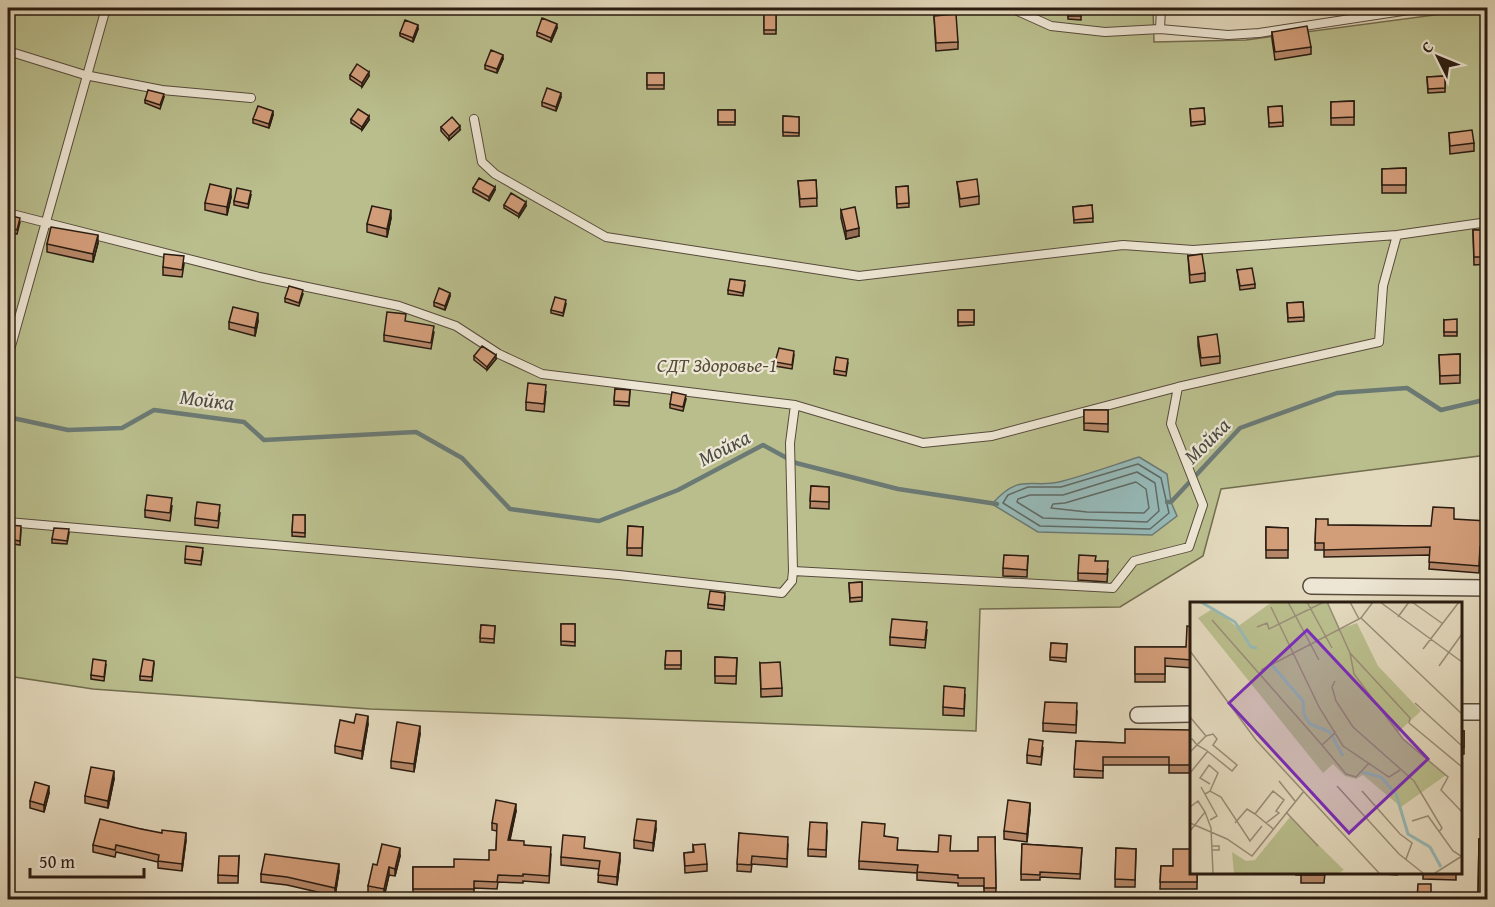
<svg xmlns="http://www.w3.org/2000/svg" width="1495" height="907" font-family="'Gentium Book Plus',serif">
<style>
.green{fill:#babe8d;stroke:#726d4f;stroke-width:1.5}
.water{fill:#96b9b7;stroke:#6b7a75;stroke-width:1.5}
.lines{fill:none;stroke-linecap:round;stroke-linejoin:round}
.shore{stroke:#606a64;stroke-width:1.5}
.stream{stroke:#6b7a75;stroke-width:4.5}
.service-casing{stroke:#584b3c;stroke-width:10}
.minor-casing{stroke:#584b3c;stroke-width:18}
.service{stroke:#ede6d4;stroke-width:8}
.minor{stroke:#ede6d4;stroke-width:15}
.wall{fill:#b58768;stroke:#2a1c11;stroke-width:1.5}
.shaded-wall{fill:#936e55;stroke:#2a1c11;stroke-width:1.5}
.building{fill:#d29d79;stroke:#2a1c11;stroke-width:1.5}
.labels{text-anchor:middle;stroke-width:4.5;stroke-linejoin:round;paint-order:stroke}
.park-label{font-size:20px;font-style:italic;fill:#554d36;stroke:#ede6d4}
.water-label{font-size:21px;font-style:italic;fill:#4a4b43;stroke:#ede6d4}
.inset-river{fill:none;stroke:#96b9b7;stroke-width:3}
.inset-road{fill:none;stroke:#998d78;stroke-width:1.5}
.view{fill:#7b2cbf;fill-opacity:0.15;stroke:#7b2cbf;stroke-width:3}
.inset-edge{fill:none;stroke:#2a1c11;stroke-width:3}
</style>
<rect width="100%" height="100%" fill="#e3d9bd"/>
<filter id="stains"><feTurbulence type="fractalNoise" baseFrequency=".00333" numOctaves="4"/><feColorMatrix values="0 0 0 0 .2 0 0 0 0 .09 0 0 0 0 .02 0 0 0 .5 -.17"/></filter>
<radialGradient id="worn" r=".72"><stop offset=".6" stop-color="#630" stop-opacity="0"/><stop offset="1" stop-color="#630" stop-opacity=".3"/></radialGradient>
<path class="green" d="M 8,8 L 1153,8 L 1154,42 L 1246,40 L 1487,8 L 1487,455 L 1221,489 L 1203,556 L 1120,607 L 980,609 L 976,731 L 370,709 L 93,689 L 8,676 Z"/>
<path class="water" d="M 1139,457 L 1167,474 L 1171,502 L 1177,516 L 1152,535 L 1038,532 L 992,504 C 1021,471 1031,490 1063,481 C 1089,474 1114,465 1139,457 Z"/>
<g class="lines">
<path class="shore" d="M 1138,464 L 1161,478 L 1169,513 L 1150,529 L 1040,526 L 1003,503 L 1008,495 L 1028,487 L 1061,487 Z
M 1137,472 L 1155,483 L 1159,511 L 1147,522 L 1043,518 L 1017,502 L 1018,499 L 1030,495 L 1063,495 Z
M 1136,482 L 1146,489 L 1149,508 L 1144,513 L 1087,512 L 1051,508 L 1053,504 L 1065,503 Z"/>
<path class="stream" d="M 8,417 L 68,430 L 122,428 L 154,410 L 244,422 L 264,440 L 416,432 L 462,458 L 510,509 L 599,521 L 678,490 L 763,445 L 796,463 L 898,489 L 997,504
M 1167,502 L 1171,502 L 1240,428 L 1337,393 L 1407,388 L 1441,410 L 1488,399"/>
<g class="service-casing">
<path id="service" d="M 1011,8 L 1051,26 L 1105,32 L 1160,29 L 1228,35 L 1259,33 L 1422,8
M 1160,29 L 1161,8
M 8,51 L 85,75 L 162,90 L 251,98
M 474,119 L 482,162 L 495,174 L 606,237 L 859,276 L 1123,245 L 1193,250 L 1397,235 L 1488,222
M 8,213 L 259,277 L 399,306 L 456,326 L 499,354 L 542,374 L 795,405 L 923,443 L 992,436 L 1178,387 L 1379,342 L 1383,286 L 1397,235
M 8,357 L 106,8
M 795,405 L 790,443 L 793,571 L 1113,588 L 1134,561 L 1189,547 L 1203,505 L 1171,424 L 1178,387
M 8,522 L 619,575 L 782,593 L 792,581 L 793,571"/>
</g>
<g class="minor-casing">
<path id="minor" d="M 1311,586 L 1488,588
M 1460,712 L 1488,712
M 1138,715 L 1192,714"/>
</g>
<use href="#service" class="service"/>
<use href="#minor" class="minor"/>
</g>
<path class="wall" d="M 1081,8 L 1081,20 L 1068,19 L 1068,16 Z
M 764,9 L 776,10 L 776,34 L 764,34 Z
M 934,16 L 958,42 L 958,49 L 936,51 Z
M 557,28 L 551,42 L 537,36 L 537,32 Z
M 418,29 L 413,42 L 400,36 L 400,33 Z
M 1272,32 L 1311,47 L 1311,54 L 1275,60 L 1272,39 Z
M 503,59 L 497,73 L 485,69 L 485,65 Z
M 647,73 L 664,73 L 664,89 L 647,89 Z
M 350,75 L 369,76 L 362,87 L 350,79 Z
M 1445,76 L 1445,92 L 1428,93 L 1427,77 Z
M 164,97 L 160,109 L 145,103 L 145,100 Z
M 561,97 L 556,111 L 542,106 L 542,102 Z
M 1354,101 L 1354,125 L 1331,125 L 1331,102 Z
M 1282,106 L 1283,126 L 1269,127 L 1268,107 Z
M 1204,108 L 1205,124 L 1191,126 L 1190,109 Z
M 718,110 L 735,110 L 735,125 L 718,125 Z
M 273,115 L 269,128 L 253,123 L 253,119 Z
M 783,116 L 799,117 L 799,136 L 783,136 Z
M 351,119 L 369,120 L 362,130 L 351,123 Z
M 441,127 L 460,130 L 449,140 L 441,131 Z
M 1449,133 L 1474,143 L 1474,151 L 1450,154 Z
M 1406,168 L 1406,193 L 1382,193 L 1382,169 Z
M 816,180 L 817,206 L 800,207 L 798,181 Z
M 957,182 L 979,196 L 979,204 L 960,207 Z
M 908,186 L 909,207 L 897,208 L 896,187 Z
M 473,188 L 495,190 L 489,201 L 473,192 Z
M 251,195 L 248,208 L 234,205 L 234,201 Z
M 231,197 L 227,215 L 205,210 L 205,203 Z
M 504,205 L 526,206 L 519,217 L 504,208 Z
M 1092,205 L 1093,222 L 1074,223 L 1073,207 Z
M 841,210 L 859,236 L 846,239 L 841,218 Z
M 8,215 L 20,222 L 17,234 L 8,232 Z
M 391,218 L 387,237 L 367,232 L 367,224 Z
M 1473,230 L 1488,230 L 1488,264 L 1474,265 Z
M 98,243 L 93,262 L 47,252 L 47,244 Z
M 1188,256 L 1205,273 L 1205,281 L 1190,283 Z
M 184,264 L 182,277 L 163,275 L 163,267 Z
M 1237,270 L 1255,284 L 1255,288 L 1240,290 Z
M 745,285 L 743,296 L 728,294 L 728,290 Z
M 303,294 L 299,306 L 285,302 L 285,298 Z
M 450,296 L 445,310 L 434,306 L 434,302 Z
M 1303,302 L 1304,321 L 1288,322 L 1287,303 Z
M 566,304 L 563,316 L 551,313 L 551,310 Z
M 958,310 L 974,310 L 974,325 L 958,326 Z
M 1444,320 L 1457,332 L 1457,336 L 1444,336 Z
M 258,321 L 255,336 L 229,329 L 229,322 Z
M 434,332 L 431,349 L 384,341 L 384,335 Z
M 1198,337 L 1220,356 L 1220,363 L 1201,366 L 1198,345 Z
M 1460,354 L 1460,383 L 1440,384 L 1439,355 Z
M 794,355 L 792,369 L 775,366 L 775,362 Z
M 474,356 L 496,359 L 487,370 L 474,360 Z
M 848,363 L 846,376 L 834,374 L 834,370 Z
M 615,389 L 630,390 L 629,406 L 614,405 Z
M 546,392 L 544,412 L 526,410 L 526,402 Z
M 686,399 L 683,411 L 670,408 L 670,404 Z
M 1084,410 L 1108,410 L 1108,432 L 1084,430 Z
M 811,486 L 829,487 L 829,509 L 810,508 Z
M 172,506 L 170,521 L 145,517 L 145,510 Z
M 220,513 L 218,528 L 195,525 L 195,518 Z
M 293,515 L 305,515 L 305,537 L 292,536 Z
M 1316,519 L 1328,525 L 1431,526 L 1454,519 L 1487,528 L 1486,555 L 1480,555 L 1479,573 L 1429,569 L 1430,555 L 1324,557 L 1324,550 L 1315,550 Z
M 628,526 L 643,527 L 642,556 L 627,555 Z
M 1266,527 L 1288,528 L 1288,558 L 1266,558 Z
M 21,530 L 20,545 L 8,543 L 8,539 Z
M 69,533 L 67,544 L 52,543 L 52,539 Z
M 203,552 L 201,565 L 185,563 L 185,559 Z
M 1028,556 L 1027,577 L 1003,576 L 1003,568 Z
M 1095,561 L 1108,569 L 1107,582 L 1078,580 L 1078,573 Z
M 862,582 L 862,601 L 850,602 L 849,583 Z
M 725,597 L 724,610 L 708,608 L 708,604 Z
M 1485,611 L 1488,611 L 1488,632 L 1485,632 Z
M 561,624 L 575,624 L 575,646 L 561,645 Z
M 481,625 L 495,626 L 494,643 L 480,642 Z
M 1192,627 L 1192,668 L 1165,666 L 1165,682 L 1135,682 L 1135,647 L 1186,647 Z
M 927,630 L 925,648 L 890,645 L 890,637 Z
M 1051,643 L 1067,644 L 1066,662 L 1050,660 Z
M 1481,648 L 1488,648 L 1488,677 L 1482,677 Z
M 666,651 L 681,651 L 681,669 L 665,669 Z
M 715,657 L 737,658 L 736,684 L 715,683 Z
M 760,663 L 782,688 L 782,696 L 761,697 Z
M 154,664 L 152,681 L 140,680 L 140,676 Z
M 106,665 L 104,681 L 91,679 L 91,675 Z
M 965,695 L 964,716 L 943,715 L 943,707 Z
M 1077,711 L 1076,733 L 1043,731 L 1043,723 Z
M 354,723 L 368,724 L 362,759 L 335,753 L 335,746 Z
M 1192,730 L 1192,773 L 1169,773 L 1169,765 L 1103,765 L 1103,778 L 1074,777 L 1076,741 L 1125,743 Z
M 1461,731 L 1464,731 L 1464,754 L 1461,754 Z
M 420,734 L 414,772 L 391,768 L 391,761 Z
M 1043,748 L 1041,765 L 1027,763 L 1027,755 Z
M 114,779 L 108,808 L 85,803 L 85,796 Z
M 49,793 L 44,812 L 30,808 L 30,801 Z
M 1030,810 L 1027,842 L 1004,839 L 1004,831 Z
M 516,811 L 510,840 L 551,854 L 549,883 L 523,881 L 523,883 L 498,882 L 497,889 L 474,888 L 474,896 L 413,896 L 413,867 L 454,867 L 489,860 L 496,850 L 497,831 L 492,830 L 492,823 Z
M 141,829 L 186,840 L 182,871 L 158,868 L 158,862 L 116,852 L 115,857 L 93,852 L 93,845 Z
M 656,829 L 653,851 L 634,848 L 634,840 Z
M 827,831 L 826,857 L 808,856 L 808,849 Z
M 739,833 L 788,844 L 787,867 L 752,864 L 751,872 L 737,871 Z
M 885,836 L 898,850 L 938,852 L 978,851 L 995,837 L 996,895 L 984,896 L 984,886 L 958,886 L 958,883 L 917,880 L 917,873 L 859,869 L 859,861 Z
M 1479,839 L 1488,839 L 1488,900 L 1478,900 Z
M 1022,844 L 1082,848 L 1080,879 L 1040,877 L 1040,880 L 1021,880 Z
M 693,845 L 707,864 L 707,871 L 685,873 L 684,853 L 693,852 Z
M 584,848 L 620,860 L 617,885 L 598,882 L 599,869 L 561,865 L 561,857 Z
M 1116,848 L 1136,849 L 1135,887 L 1115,887 Z
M 239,856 L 238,883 L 218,883 L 218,875 Z
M 400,856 L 395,876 L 389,875 L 384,897 L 368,893 L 368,886 L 377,865 Z
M 1190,858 L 1197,873 L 1197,889 L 1160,889 L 1161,866 L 1173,866 Z
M 339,871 L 335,896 L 287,885 L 261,882 L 261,874 Z
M 1296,873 L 1325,873 L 1324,883 L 1301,883 L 1301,875 L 1296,875 Z
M 1370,873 L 1397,873 L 1397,875 Z
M 1423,873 L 1456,873 L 1456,880 L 1423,879 Z"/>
<path class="shaded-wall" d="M 557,24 L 557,28 L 551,42 L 551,38 Z
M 418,25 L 418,29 L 413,42 L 413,38 Z
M 503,55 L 503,59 L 497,73 L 497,69 Z
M 369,72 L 369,76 L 362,87 L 362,83 Z
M 561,93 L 561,97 L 556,111 L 556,107 Z
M 273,111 L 273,115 L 269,128 L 269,124 Z
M 369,116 L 369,120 L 362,130 L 362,127 Z
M 460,126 L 460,130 L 449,140 L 449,136 Z
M 495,187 L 495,190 L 489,201 L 489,197 Z
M 231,189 L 231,197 L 227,215 L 227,207 Z
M 526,202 L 526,206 L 519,217 L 519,214 Z
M 391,210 L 391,218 L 387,237 L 387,229 Z
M 859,228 L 859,236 L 846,239 L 846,231 Z
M 98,235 L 98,243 L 93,262 L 93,254 Z
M 450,293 L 450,296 L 445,310 L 445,306 Z
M 258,313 L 258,321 L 255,336 L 255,328 Z
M 496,355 L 496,359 L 487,370 L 487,367 Z
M 368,716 L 368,724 L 362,759 L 362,751 Z
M 420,726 L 420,734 L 414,772 L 414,764 Z
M 114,771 L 114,779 L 108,808 L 108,801 Z
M 49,786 L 49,793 L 44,812 L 44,805 Z
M 12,787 L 12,795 L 8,813 L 8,806 Z
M 1030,803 L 1030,810 L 1027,842 L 1027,834 Z
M 516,804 L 516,811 L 508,847 L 508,840 Z
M 656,821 L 656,829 L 653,851 L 653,843 Z
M 186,833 L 186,840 L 182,871 L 182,864 Z
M 400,848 L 400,856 L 395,876 L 395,869 Z
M 620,853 L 620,860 L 617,885 L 617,877 Z
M 339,864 L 339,871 L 335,896 L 335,888 Z
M 389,867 L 389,875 L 384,897 L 384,889 Z"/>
<path class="building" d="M 1069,8 L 1081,8 L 1081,16 L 1068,16 Z
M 764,9 L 776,10 L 776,30 L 764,30 Z
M 956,14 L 958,42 L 936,43 L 934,16 Z
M 542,18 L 557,24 L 551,38 L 537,32 Z
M 405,20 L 418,25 L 413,38 L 400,33 Z
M 1307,26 L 1311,47 L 1275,52 L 1272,32 Z
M 491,50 L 503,55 L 497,69 L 485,65 Z
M 357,64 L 369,72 L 362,83 L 350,75 Z
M 647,73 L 664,73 L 664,85 L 647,85 Z
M 1445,76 L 1445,88 L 1428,89 L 1427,77 Z
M 547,88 L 561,93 L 556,107 L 542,102 Z
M 148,90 L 164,94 L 160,105 L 145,100 Z
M 1354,101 L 1354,117 L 1331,118 L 1331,102 Z
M 258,106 L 273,111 L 269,124 L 253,119 Z
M 1282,106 L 1283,122 L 1269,123 L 1268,107 Z
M 1204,108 L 1205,121 L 1191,122 L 1190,109 Z
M 358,109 L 369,116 L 362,127 L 351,119 Z
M 718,110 L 735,110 L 735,122 L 718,122 Z
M 783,116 L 799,117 L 799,133 L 783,132 Z
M 452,117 L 460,126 L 449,136 L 441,127 Z
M 1472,130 L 1474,143 L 1450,146 L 1449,133 Z
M 1406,168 L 1406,185 L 1382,185 L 1382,169 Z
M 479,178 L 495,187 L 489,197 L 473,188 Z
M 977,179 L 979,196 L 960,199 L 957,182 Z
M 816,180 L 817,198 L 800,199 L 798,181 Z
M 210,184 L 231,189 L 227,207 L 205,203 Z
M 908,186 L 909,203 L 897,204 L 896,187 Z
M 237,188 L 251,191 L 248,204 L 234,201 Z
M 511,193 L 526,202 L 519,214 L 504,205 Z
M 1092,205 L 1093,218 L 1074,220 L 1073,207 Z
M 372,206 L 391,210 L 387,229 L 367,224 Z
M 855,207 L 859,228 L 846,231 L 841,210 Z
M 8,215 L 20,218 L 17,230 L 8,228 Z
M 51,227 L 98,235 L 93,254 L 47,244 Z
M 1473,230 L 1488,230 L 1488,257 L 1474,257 Z
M 164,254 L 184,256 L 182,270 L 163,267 Z
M 1202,254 L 1205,273 L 1190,275 L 1188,256 Z
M 1252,268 L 1255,284 L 1240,286 L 1237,270 Z
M 730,279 L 745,281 L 743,293 L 728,290 Z
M 289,286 L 303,290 L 299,303 L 285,298 Z
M 439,288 L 450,293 L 445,306 L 434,302 Z
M 555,297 L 566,300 L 563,313 L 551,310 Z
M 1303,302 L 1304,317 L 1288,318 L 1287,303 Z
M 233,307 L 258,313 L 255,328 L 229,322 Z
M 958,310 L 974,310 L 974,322 L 958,322 Z
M 387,312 L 406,314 L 405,321 L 434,326 L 431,343 L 384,335 Z
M 1457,319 L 1457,332 L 1444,332 L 1444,320 Z
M 1217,334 L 1220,356 L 1201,358 L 1198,337 Z
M 482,346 L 496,355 L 487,367 L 474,356 Z
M 779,348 L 794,351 L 792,365 L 775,362 Z
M 1460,354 L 1460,375 L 1440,376 L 1439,355 Z
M 836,357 L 848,359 L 846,372 L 834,370 Z
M 528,383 L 546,385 L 544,404 L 526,402 Z
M 615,389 L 630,390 L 629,402 L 614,401 Z
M 672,392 L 686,395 L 683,407 L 670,404 Z
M 1084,410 L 1108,410 L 1108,424 L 1084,423 Z
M 811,486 L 829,487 L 829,502 L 810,501 Z
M 147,495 L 172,498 L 170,513 L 145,510 Z
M 197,502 L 220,505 L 218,521 L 195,518 Z
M 1433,507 L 1454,508 L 1454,519 L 1487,521 L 1486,548 L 1480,547 L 1479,566 L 1429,562 L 1430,547 L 1324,550 L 1324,543 L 1315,543 L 1316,519 L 1328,519 L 1328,525 L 1431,526 Z
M 293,515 L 305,515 L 305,533 L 292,532 Z
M 9,525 L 21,526 L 20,541 L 8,539 Z
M 628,526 L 643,527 L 642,548 L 627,548 Z
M 1266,527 L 1288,528 L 1288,550 L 1266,550 Z
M 54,528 L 69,529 L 67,541 L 52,539 Z
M 186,546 L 203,548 L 201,561 L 185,559 Z
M 1004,555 L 1028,556 L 1027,570 L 1003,568 Z
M 1079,555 L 1096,556 L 1095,561 L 1108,561 L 1107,574 L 1078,573 Z
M 862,582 L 862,597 L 850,598 L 849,583 Z
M 710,591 L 725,593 L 724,606 L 708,604 Z
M 1485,611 L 1488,611 L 1488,624 L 1485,624 Z
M 892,619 L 927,622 L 925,640 L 890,637 Z
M 561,624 L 575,624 L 575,642 L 561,641 Z
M 481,625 L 495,626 L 494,639 L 480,638 Z
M 1187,626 L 1192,627 L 1192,660 L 1165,658 L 1165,674 L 1135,674 L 1135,647 L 1186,647 Z
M 1051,643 L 1067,644 L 1066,658 L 1050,657 Z
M 1481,648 L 1488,648 L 1488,670 L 1482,670 Z
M 666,651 L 681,651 L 681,665 L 665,665 Z
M 715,657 L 737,658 L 736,676 L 715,676 Z
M 93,659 L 106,661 L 104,677 L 91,675 Z
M 143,659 L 154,661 L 152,677 L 140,676 Z
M 780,662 L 782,688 L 761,689 L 760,663 Z
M 944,686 L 965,688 L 964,709 L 943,707 Z
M 1045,702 L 1077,703 L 1076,725 L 1043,723 Z
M 356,714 L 368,716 L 362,751 L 335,746 L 340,720 L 354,723 Z
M 397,722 L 420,726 L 414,764 L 391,761 Z
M 1125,729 L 1192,730 L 1192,765 L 1169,765 L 1169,757 L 1103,757 L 1103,771 L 1074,769 L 1076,741 L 1125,743 Z
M 1461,731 L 1464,731 L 1464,747 L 1461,747 Z
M 1029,739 L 1043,741 L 1041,757 L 1027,755 Z
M 91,767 L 114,771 L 108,801 L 85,796 Z
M 35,782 L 49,786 L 44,805 L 30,801 Z
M 8,786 L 12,787 L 8,806 Z
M 496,800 L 516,804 L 508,840 L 524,841 L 524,845 L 551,847 L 549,876 L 523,874 L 523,876 L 498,875 L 497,882 L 474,881 L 474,889 L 413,889 L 413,867 L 454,867 L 454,859 L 489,860 L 489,850 L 496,850 L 497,824 L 492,823 Z
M 1008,800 L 1030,803 L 1027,834 L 1004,831 Z
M 100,819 L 141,829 L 162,833 L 162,830 L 186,833 L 182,864 L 158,861 L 159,855 L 116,845 L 115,850 L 93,845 Z
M 637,819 L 656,821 L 653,843 L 634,840 Z
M 810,822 L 827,823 L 826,850 L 808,849 Z
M 862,822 L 885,824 L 884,836 L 898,838 L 897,850 L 938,852 L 939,835 L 951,836 L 950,851 L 978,851 L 978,837 L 995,837 L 996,888 L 984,888 L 984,878 L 958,878 L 958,875 L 917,872 L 918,865 L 859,861 Z
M 739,833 L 788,837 L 787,859 L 752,856 L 751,865 L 737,864 Z
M 563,835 L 585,837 L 584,848 L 620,853 L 617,877 L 598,875 L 600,861 L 561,857 Z
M 1479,839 L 1488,839 L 1488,895 L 1478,895 Z
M 382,844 L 400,848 L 395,869 L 389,867 L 384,889 L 368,886 L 373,864 L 377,865 Z
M 705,844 L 707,864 L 685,866 L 684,853 L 694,852 L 693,845 Z
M 1022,844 L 1082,848 L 1080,874 L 1040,872 L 1040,875 L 1021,874 Z
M 1116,848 L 1136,849 L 1135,880 L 1115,879 Z
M 1173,849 L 1190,849 L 1190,858 L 1192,858 L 1192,873 L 1197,873 L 1197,882 L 1160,882 L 1161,866 L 1173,866 Z
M 265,854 L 339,864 L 335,888 L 287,877 L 261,874 Z
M 219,856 L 239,856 L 238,876 L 218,875 Z
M 1301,873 L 1324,873 L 1324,875 L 1301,875 Z
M 1418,884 L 1431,884 L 1431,900 L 1417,900 Z"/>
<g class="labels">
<g class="park-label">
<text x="717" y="372">СДТ Здоровье-1</text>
</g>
<g class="water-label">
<text transform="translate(207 400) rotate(7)" y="7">Мойка</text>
<text transform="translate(1207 441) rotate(-45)" y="7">Мойка</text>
<text transform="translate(724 448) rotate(-27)" y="7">Мойка</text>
</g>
</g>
<g transform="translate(1190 602)">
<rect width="272" height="272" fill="#e3d9bd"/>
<path d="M 82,0 L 138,0 L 150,27 L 167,21 L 188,64 L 231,109 L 207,131 L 256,173 L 211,205 L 173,173 L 166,177 L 155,174 L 143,162 L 133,171 L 8,16 L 24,6 L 47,25 ZM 100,215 L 154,268 L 149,271 L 44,271 L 42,250 L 56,259 L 65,258 Z" fill="#babe8d"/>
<path class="inset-river" d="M 11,0 L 45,20 L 61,45 L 67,46M 82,63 L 113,99 L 114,113 L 120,122 L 140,130 L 153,154M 172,170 L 191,175 L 206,192 L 218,232 L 240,245 L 251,265"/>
<path class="inset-road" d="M 98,0 L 129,58M 117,0 L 142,46M 137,0 L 160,51 L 164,72 L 213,137 L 258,175 L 251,188 L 272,210M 160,0 L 169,17M 190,0 L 272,60M 222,0 L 253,22M 81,5 L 129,105 L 153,144 L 199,175 L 210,168M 208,15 L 219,0M 171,16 L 272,112M 22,18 L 132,143M 67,25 L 77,21 L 79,27 L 134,0M 233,47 L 269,0M 0,49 L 66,138 L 189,271M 160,51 L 220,116 L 219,121M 249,64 L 272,32M 71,68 L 171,16 L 183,0M 145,79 L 142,85 L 146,99 L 163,125 L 224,179 L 252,226 L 249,230M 225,101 L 272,144M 0,115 L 16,134M 219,121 L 272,165M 146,130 L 132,143 L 156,172 L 166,175 L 179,161M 0,138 L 2,137 L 7,143 L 16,148 L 42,169 L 47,163 L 23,143 L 27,137 L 23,132 L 16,134 L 0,150M 0,171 L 18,149M 89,179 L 105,199M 147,184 L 209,252 L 233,271M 11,185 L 27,214 L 20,218M 20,189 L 28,171 L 19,163 L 10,176 L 20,182M 172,189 L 210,232 L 222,241 L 216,257M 15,192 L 20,189 L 31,195 L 60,239 L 72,224M 0,205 L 8,199 L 15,210M 96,210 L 128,244M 222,219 L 238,214 L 263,249 L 271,254M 0,221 L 37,237 L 62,254 L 114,189M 45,221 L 57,207 L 65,212M 76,221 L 89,211 L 86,209 L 94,198 L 83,189 L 65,212 L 76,221 L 81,225 L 83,227M 0,229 L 15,210 L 21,226 L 23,271M 22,244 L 29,244 L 29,248 L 22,248M 245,271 L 272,254"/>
<path class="view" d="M 117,28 L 238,157 L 159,231 L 39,101 Z"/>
<rect width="272" height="272" class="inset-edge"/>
</g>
<rect width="1495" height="907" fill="none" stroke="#e3d9bd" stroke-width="30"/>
<rect x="9" y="9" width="1477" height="889" fill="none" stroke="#2a1c11" stroke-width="3"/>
<rect x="15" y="15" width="1465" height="877" fill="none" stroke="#2a1c11" stroke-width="1.5"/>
<g transform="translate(1438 57) rotate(313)" stroke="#ede6d4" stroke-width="4.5" paint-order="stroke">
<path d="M0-4.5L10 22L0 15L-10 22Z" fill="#2a1c11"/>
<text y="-9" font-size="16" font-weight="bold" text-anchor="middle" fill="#2a1c11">С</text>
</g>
<path d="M30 868v9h114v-9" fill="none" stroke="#2a1c11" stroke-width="3"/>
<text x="39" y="868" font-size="18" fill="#2a1c11" stroke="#ede6d4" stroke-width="4.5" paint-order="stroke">50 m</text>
<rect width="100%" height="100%" filter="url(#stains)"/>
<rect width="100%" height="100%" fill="url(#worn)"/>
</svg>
